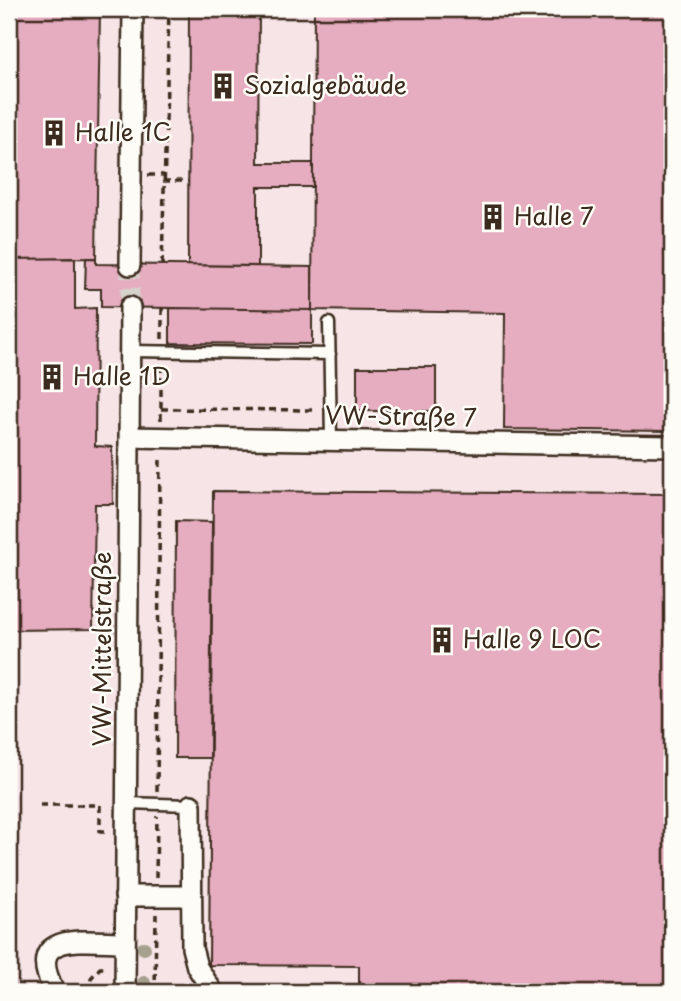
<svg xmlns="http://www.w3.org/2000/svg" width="681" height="1001" font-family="'Playpen Sans',sans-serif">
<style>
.built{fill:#f6e4e6}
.building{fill:#e6adc0;stroke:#3b2a1e;stroke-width:2}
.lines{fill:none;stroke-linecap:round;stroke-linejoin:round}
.minor-tunnel{stroke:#d6d2cc;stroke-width:19;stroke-dasharray:19 10;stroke-linecap:butt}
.service-casing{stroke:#3b2a1e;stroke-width:15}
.minor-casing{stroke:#3b2a1e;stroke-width:24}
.path{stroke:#3b2a1e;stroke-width:3.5;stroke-dasharray:7 5;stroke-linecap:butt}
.service{stroke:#fdfcf7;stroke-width:10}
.minor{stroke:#fdfcf7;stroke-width:19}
.tree{fill:#a6a08e}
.labels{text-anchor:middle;stroke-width:5;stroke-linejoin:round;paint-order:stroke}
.poi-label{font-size:24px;fill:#3b2a1e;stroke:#fdfcf7;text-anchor:start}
.street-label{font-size:24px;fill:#3b2a1e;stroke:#fdfcf7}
</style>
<rect width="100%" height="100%" fill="#fdfcf7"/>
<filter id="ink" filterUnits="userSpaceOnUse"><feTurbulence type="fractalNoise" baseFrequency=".0143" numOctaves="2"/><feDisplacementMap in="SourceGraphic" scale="14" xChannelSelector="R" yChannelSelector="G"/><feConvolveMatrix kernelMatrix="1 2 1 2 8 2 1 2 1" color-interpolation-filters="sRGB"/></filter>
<g filter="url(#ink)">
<path class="built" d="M 9,9 L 672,9 L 672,992 L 9,992 Z"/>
<path class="building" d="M 9,9 L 100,9 L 96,258 L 9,259 Z
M 189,9 L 259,9 L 258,163 L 313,163 L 313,187 L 258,187 L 258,266 L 188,265 Z
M 314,9 L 672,9 L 672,316 L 668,315 L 667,431 L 504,429 L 505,313 L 312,310 Z
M 75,258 L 75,309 L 96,308 L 95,446 L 112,447 L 113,504 L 95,504 L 93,629 L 9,630 L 9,259 Z
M 86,258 L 96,258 L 96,264 L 312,267 L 312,310 L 101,307 L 101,289 L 85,289 Z
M 170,308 L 312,310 L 312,344 L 170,343 Z
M 357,367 L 436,367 L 436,411 L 357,411 Z
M 213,491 L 672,494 L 672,992 L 359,992 L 359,966 L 209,965 Z
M 176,521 L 212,522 L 210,758 L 175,758 Z"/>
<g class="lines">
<path class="minor-tunnel" d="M 130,307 L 130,265"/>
<g class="service-casing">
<path id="service" d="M 329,323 L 331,440
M 130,351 L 330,354
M 126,803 L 191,805"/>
</g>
<g class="minor-casing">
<path id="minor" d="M 130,265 L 133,9
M 129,437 L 672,446
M 191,805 L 192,948 L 197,967 L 213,992
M 125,896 L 191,896
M 55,992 C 21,929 86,942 125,942
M 125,992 L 130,307"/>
</g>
<path class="path" d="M 148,175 L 164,175
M 163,181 L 188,181
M 162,265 L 169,9
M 162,339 L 162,308
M 161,409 L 316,410
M 161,420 L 161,364
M 157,791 L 160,455
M 40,805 L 100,805 L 100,831 L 109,831
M 156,878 L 157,816
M 88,992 L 91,978 L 100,968 L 108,968
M 155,992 L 156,914"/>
<use href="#service" class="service"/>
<use href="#minor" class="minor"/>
</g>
<g class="tree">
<circle cx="144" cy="948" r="7"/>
<circle cx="144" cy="983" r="7"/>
</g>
</g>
<defs>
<g id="building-bare" transform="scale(2.1)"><path d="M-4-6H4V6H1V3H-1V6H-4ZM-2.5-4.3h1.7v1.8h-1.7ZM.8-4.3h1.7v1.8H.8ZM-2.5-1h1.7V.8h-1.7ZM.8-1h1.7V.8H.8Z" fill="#3b2a1e" stroke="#fdfcf7" stroke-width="2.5" paint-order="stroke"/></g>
</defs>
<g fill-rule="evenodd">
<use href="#building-bare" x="223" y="86"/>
<use href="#building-bare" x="54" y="133"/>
<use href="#building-bare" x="493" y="217"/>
<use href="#building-bare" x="52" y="377"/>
<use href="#building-bare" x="442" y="640"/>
</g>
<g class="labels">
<g class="poi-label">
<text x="244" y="94">Sozialgebäude</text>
<text x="75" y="141">Halle 1C</text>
<text x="514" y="225">Halle 7</text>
<text x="73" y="385">Halle 1D</text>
<text x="463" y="648">Halle 9 LOC</text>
</g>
<g class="street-label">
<text transform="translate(401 417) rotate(1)" y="8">VW-Straße 7</text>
<text transform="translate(103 649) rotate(-90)" y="8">VW-Mittelstraße</text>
</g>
</g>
<rect width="681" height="1001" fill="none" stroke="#fdfcf7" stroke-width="35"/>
<rect x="18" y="18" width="646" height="966" fill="none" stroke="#3b2a1e" stroke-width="2.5" filter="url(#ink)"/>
</svg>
